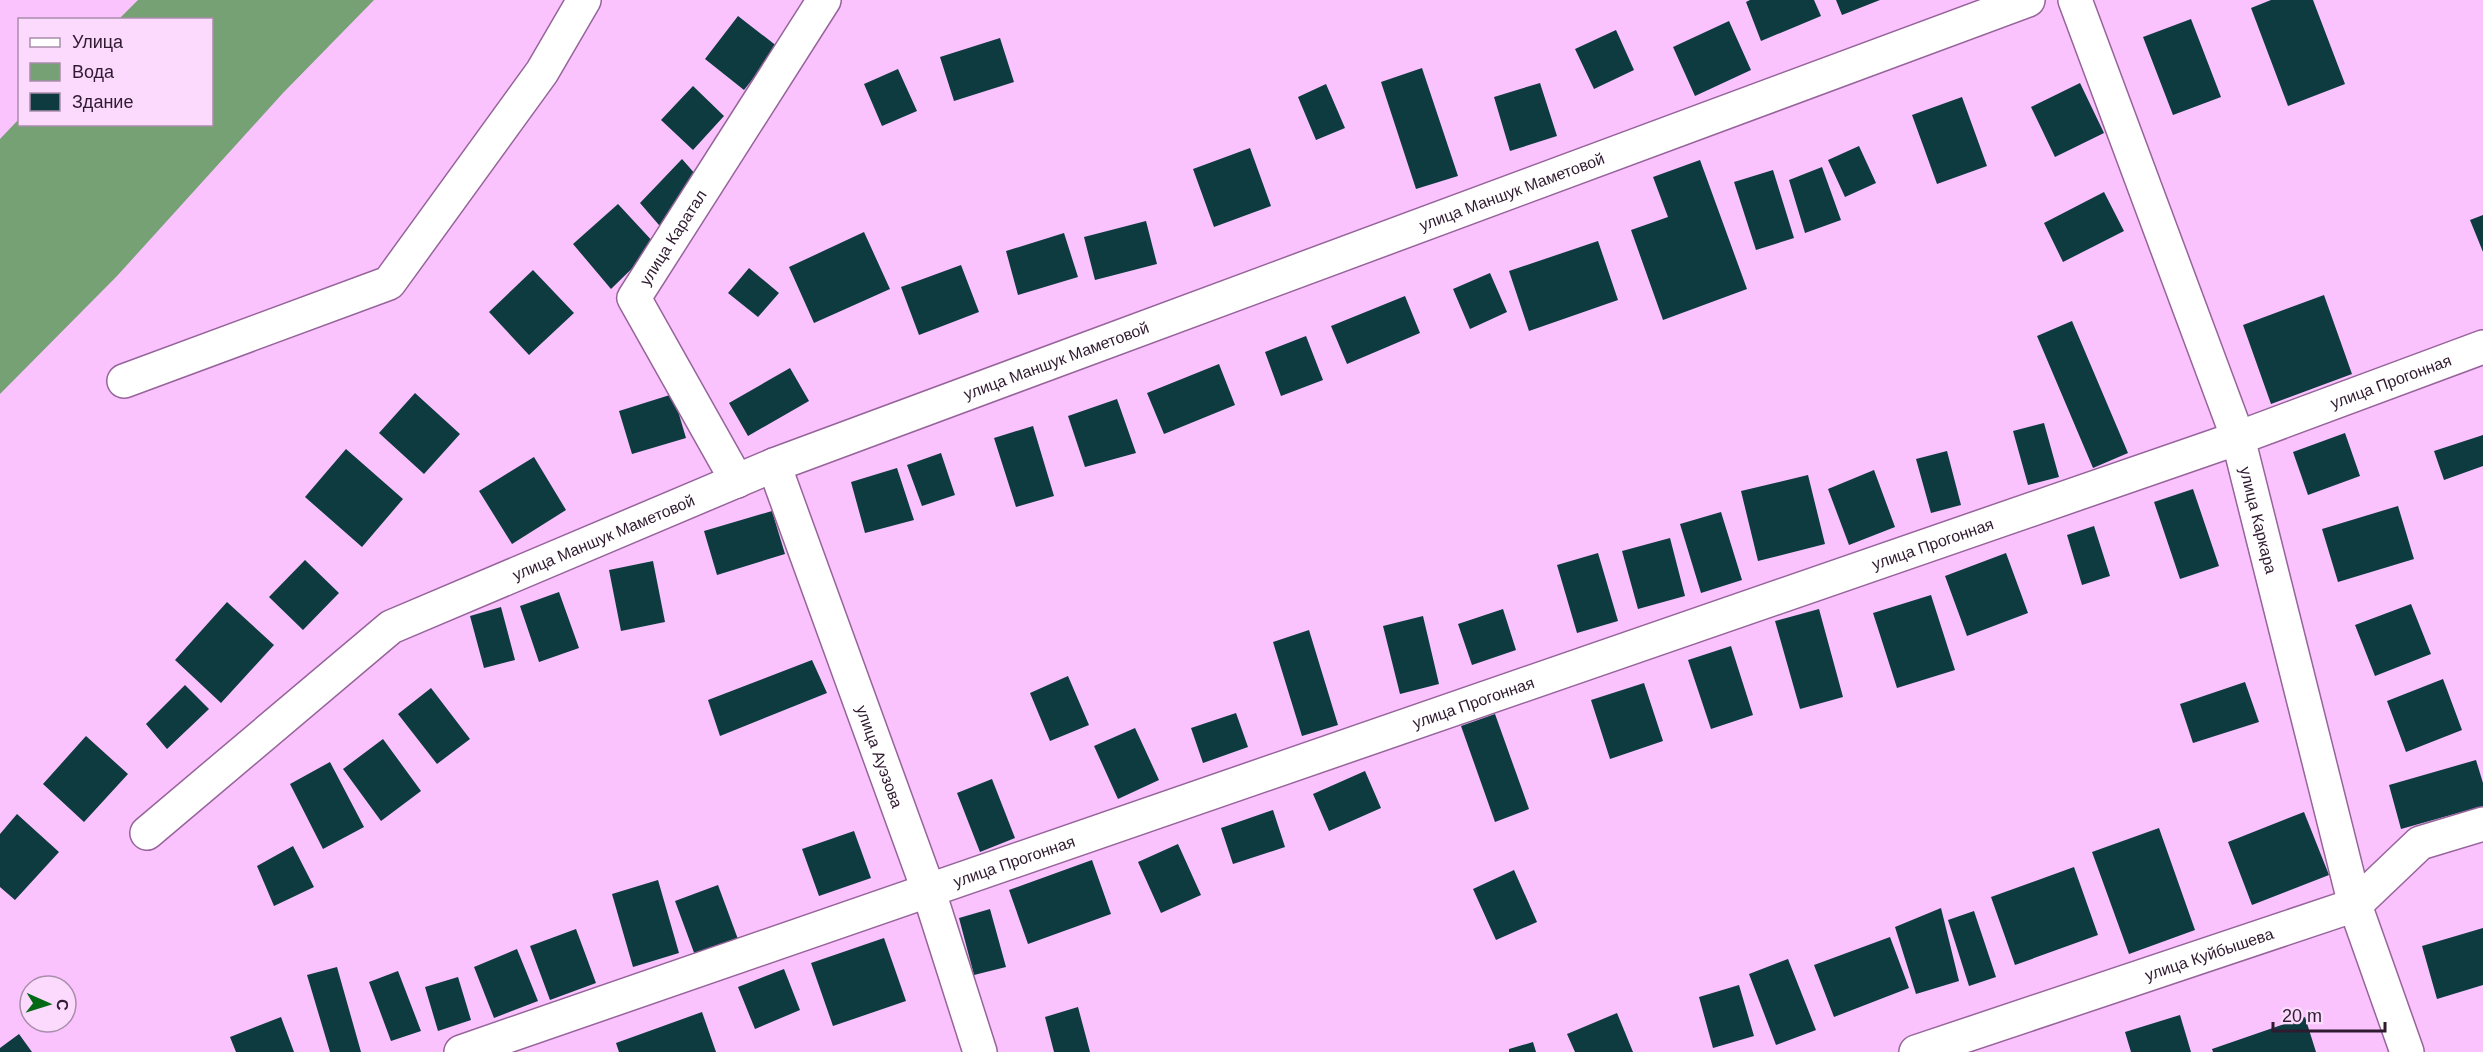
<svg xmlns="http://www.w3.org/2000/svg" width="2483" height="1052" font-family="Arial,sans-serif">
<style>
.water{fill:#75a174}
.building{fill:#0d3b3f}
.lines{fill:none;stroke-linecap:round;stroke-linejoin:round}
.minor-casing{stroke:#96649a;stroke-width:36}
.minor{stroke:#fff;stroke-width:33}
.labels{text-anchor:middle;stroke-width:6;stroke-linejoin:round;paint-order:stroke}
.street-label{font-size:16px;fill:#2f1a30;stroke:#fbdafd}
</style>
<rect width="100%" height="100%" fill="#fac3fe"/>
<path class="water" d="M 138,0 L 374,0 L 283,93 L 117,276 L 0,394 L 0,139 L 19,119 L 20,124 L 212,124 L 212,20 L 119,19 Z"/>
<path class="building" d="M 1750,0 L 1814,0 L 1821,16 L 1761,41 L 1746,2 Z
M 1836,0 L 1880,0 L 1842,15 Z
M 2271,0 L 2313,0 L 2345,84 L 2288,106 L 2251,8 Z
M 738,16 L 778,47 L 744,90 L 705,59 Z
M 2191,19 L 2221,97 L 2173,115 L 2143,37 Z
M 1729,21 L 1751,70 L 1695,96 L 1673,47 Z
M 1616,30 L 1634,70 L 1594,89 L 1575,49 Z
M 1000,38 L 1014,82 L 954,101 L 940,57 Z
M 1422,68 L 1458,176 L 1416,189 L 1381,82 Z
M 898,69 L 917,111 L 882,126 L 864,84 Z
M 1540,83 L 1557,136 L 1510,151 L 1494,97 Z
M 2080,83 L 2104,133 L 2055,157 L 2031,107 Z
M 1326,84 L 1345,128 L 1316,140 L 1298,97 Z
M 693,86 L 724,116 L 693,150 L 661,120 Z
M 1962,97 L 1987,166 L 1937,184 L 1912,115 Z
M 1859,146 L 1876,183 L 1845,197 L 1828,160 Z
M 1250,148 L 1271,206 L 1214,227 L 1193,169 Z
M 682,159 L 704,184 L 665,232 L 640,203 Z
M 1700,160 L 1747,289 L 1663,320 L 1631,230 L 1668,217 L 1653,177 Z
M 1822,167 L 1841,220 L 1805,233 L 1789,180 Z
M 1773,170 L 1794,238 L 1756,250 L 1734,182 Z
M 2104,192 L 2124,231 L 2063,262 L 2044,223 Z
M 618,204 L 656,245 L 611,289 L 573,244 Z
M 2483,215 L 2483,252 L 2470,220 Z
M 1146,221 L 1157,264 L 1095,280 L 1084,237 Z
M 864,232 L 890,289 L 814,323 L 789,267 Z
M 1064,233 L 1078,277 L 1018,295 L 1006,251 Z
M 1598,241 L 1618,300 L 1529,331 L 1509,271 Z
M 961,265 L 979,312 L 919,335 L 901,287 Z
M 749,268 L 779,293 L 758,317 L 728,293 Z
M 533,270 L 574,313 L 529,355 L 489,312 Z
M 1490,273 L 1507,312 L 1470,329 L 1453,289 Z
M 2324,295 L 2352,374 L 2271,404 L 2243,325 Z
M 1405,296 L 1420,333 L 1347,364 L 1331,326 Z
M 2072,321 L 2128,453 L 2093,468 L 2037,336 Z
M 1306,336 L 1323,380 L 1281,396 L 1265,352 Z
M 1219,364 L 1235,405 L 1164,434 L 1147,393 Z
M 790,368 L 809,401 L 748,436 L 729,403 Z
M 415,393 L 460,434 L 424,474 L 379,433 Z
M 673,394 L 686,438 L 632,454 L 619,411 Z
M 1117,399 L 1136,453 L 1085,467 L 1068,416 Z
M 2044,423 L 2059,477 L 2028,485 L 2013,431 Z
M 1033,426 L 1054,496 L 1016,507 L 994,438 Z
M 2345,433 L 2360,476 L 2308,495 L 2293,452 Z
M 2483,435 L 2483,466 L 2444,480 L 2434,451 Z
M 346,449 L 403,499 L 362,547 L 305,497 Z
M 1947,451 L 1961,505 L 1931,513 L 1916,459 Z
M 941,453 L 955,495 L 922,506 L 907,465 Z
M 534,457 L 566,510 L 512,544 L 479,491 Z
M 897,468 L 914,520 L 865,533 L 851,482 Z
M 1874,470 L 1895,527 L 1849,545 L 1828,489 Z
M 1808,475 L 1825,544 L 1758,561 L 1741,491 Z
M 2193,489 L 2219,566 L 2180,579 L 2154,502 Z
M 2398,506 L 2414,559 L 2338,582 L 2322,529 Z
M 772,511 L 785,554 L 717,575 L 704,531 Z
M 1721,512 L 1742,580 L 1701,593 L 1680,524 Z
M 2094,526 L 2110,576 L 2082,585 L 2067,535 Z
M 1670,538 L 1685,596 L 1638,609 L 1622,551 Z
M 1598,553 L 1618,621 L 1577,633 L 1557,565 Z
M 2006,553 L 2028,613 L 1967,636 L 1945,576 Z
M 305,560 L 339,593 L 303,630 L 269,597 Z
M 653,561 L 665,622 L 621,631 L 609,570 Z
M 559,592 L 579,648 L 539,662 L 520,606 Z
M 1931,595 L 1955,670 L 1897,688 L 1873,613 Z
M 227,602 L 274,645 L 221,703 L 175,660 Z
M 2411,604 L 2431,654 L 2375,676 L 2355,625 Z
M 501,607 L 515,660 L 484,668 L 470,616 Z
M 1503,609 L 1516,650 L 1472,665 L 1458,624 Z
M 1819,609 L 1843,697 L 1800,709 L 1775,621 Z
M 1423,616 L 1439,684 L 1400,694 L 1383,626 Z
M 1309,630 L 1338,725 L 1302,736 L 1273,642 Z
M 1731,646 L 1753,715 L 1711,729 L 1688,660 Z
M 812,660 L 827,693 L 720,736 L 708,700 Z
M 1068,676 L 1089,725 L 1050,741 L 1030,693 Z
M 2443,679 L 2462,730 L 2406,752 L 2387,701 Z
M 2245,682 L 2259,722 L 2193,743 L 2180,704 Z
M 1644,683 L 1663,741 L 1610,759 L 1591,700 Z
M 185,685 L 209,709 L 167,749 L 146,724 Z
M 431,688 L 470,739 L 437,764 L 398,714 Z
M 1236,713 L 1248,747 L 1203,763 L 1191,728 Z
M 1495,714 L 1529,809 L 1495,822 L 1461,726 Z
M 1135,728 L 1159,780 L 1118,799 L 1094,746 Z
M 86,736 L 128,774 L 84,822 L 43,784 Z
M 383,739 L 421,791 L 381,821 L 343,769 Z
M 2476,760 L 2483,783 L 2483,806 L 2401,829 L 2389,785 Z
M 330,762 L 364,827 L 323,849 L 290,784 Z
M 1365,771 L 1381,808 L 1329,831 L 1313,794 Z
M 992,779 L 1015,838 L 980,852 L 957,793 Z
M 1273,810 L 1285,847 L 1233,864 L 1221,828 Z
M 2304,812 L 2329,875 L 2252,905 L 2228,842 Z
M 17,814 L 59,852 L 15,900 L 0,887 L 0,834 Z
M 2159,828 L 2195,930 L 2129,954 L 2092,852 Z
M 854,831 L 871,878 L 819,896 L 802,849 Z
M 1178,844 L 1201,895 L 1161,913 L 1138,862 Z
M 293,846 L 314,887 L 274,906 L 257,866 Z
M 1092,860 L 1111,914 L 1028,944 L 1009,890 Z
M 2074,867 L 2098,935 L 2015,965 L 1991,897 Z
M 1514,870 L 1537,922 L 1496,940 L 1473,889 Z
M 658,880 L 679,953 L 633,967 L 612,894 Z
M 718,885 L 739,942 L 696,958 L 675,901 Z
M 1941,908 L 1959,981 L 1916,994 L 1895,927 Z
M 990,909 L 1006,967 L 974,975 L 959,918 Z
M 1974,911 L 1996,977 L 1969,986 L 1948,920 Z
M 2483,928 L 2483,985 L 2437,999 L 2422,946 Z
M 576,929 L 596,983 L 550,1000 L 530,946 Z
M 1890,937 L 1909,988 L 1834,1017 L 1814,965 Z
M 884,938 L 906,1001 L 833,1026 L 811,963 Z
M 517,949 L 538,1001 L 494,1018 L 474,967 Z
M 1788,959 L 1816,1030 L 1776,1045 L 1749,974 Z
M 337,967 L 361,1052 L 330,1052 L 307,975 Z
M 784,969 L 800,1010 L 755,1029 L 738,987 Z
M 398,971 L 421,1031 L 391,1041 L 369,982 Z
M 458,977 L 471,1020 L 438,1031 L 425,987 Z
M 1739,985 L 1754,1036 L 1713,1048 L 1699,997 Z
M 1078,1007 L 1090,1052 L 1054,1052 L 1045,1017 Z
M 702,1012 L 716,1052 L 619,1052 L 616,1043 Z
M 1617,1013 L 1633,1052 L 1575,1052 L 1567,1034 Z
M 2180,1015 L 2191,1052 L 2131,1052 L 2125,1032 Z
M 281,1017 L 294,1052 L 236,1052 L 230,1037 Z
M 2305,1017 L 2316,1052 L 2213,1052 L 2212,1049 Z
M 19,1034 L 32,1052 L 0,1052 L 0,1048 Z
M 1533,1042 L 1536,1052 L 1509,1052 L 1509,1049 Z"/>
<g class="lines">
<g class="minor-casing">
<g id="minor">
<path id="s1" d="M 2075,0 L 2238,438 L 2355,905 L 2407,1052"/>
<path d="M 124,381 L 389,283 L 542,72 L 584,0"/>
<path id="s2" d="M 774,465 L 928,889 L 980,1052"/>
<path id="s3" d="M 737,481 L 634,298 L 824,0"/>
<path id="s4" d="M 147,833 L 391,627 L 774,465 L 2028,0"/>
<path id="s5" d="M 461,1052 L 2238,438 L 2483,347"/>
<path id="s6" d="M 1916,1052 L 2355,905 L 2420,843 L 2483,824"/>
</g>
</g>
<use href="#minor" class="minor"/>
</g>
<g class="labels">
<g class="street-label">
<text dy="6" stroke="none"><textPath href="#s4" startOffset="1522">улица Маншук Маметовой</textPath></text>
<text dy="6" stroke="none"><textPath href="#s3" startOffset="282">улица Каратал</textPath></text>
<text dy="6" stroke="none"><textPath href="#s4" startOffset="1036">улица Маншук Маметовой</textPath></text>
<text dy="6" stroke="none"><textPath href="#s5" startOffset="2043">улица Прогонная</textPath></text>
<text dy="6" stroke="none"><textPath href="#s1" startOffset="552">улица Каркара</textPath></text>
<text dy="6" stroke="none"><textPath href="#s4" startOffset="550">улица Маншук Маметовой</textPath></text>
<text dy="6" stroke="none"><textPath href="#s5" startOffset="1557">улица Прогонная</textPath></text>
<text dy="6" stroke="none"><textPath href="#s5" startOffset="1071">улица Прогонная</textPath></text>
<text dy="6" stroke="none"><textPath href="#s2" startOffset="310">улица Ауэзова</textPath></text>
<text dy="6" stroke="none"><textPath href="#s5" startOffset="585">улица Прогонная</textPath></text>
<text dy="6" stroke="none"><textPath href="#s6" startOffset="309">улица Куйбышева</textPath></text>
</g>
</g>
<rect x="18" y="18" width="195" height="108" fill="#fbdafd" stroke="#a98dab" stroke-width="1.5"/>
<rect x="30" y="38" width="30" height="9" fill="#ffffff" stroke="#a98dab" stroke-width="1.5"/>
<text x="72" y="48" font-size="18" fill="#2f1a30">Улица</text>
<rect x="30" y="63" width="30" height="18" fill="#75a174" stroke="#a98dab" stroke-width="1.5"/>
<text x="72" y="78" font-size="18" fill="#2f1a30">Вода</text>
<rect x="30" y="93" width="30" height="18" fill="#0d3b3f" stroke="#a98dab" stroke-width="1.5"/>
<text x="72" y="108" font-size="18" fill="#2f1a30">Здание</text>
<g transform="translate(48 1004) rotate(93)"><circle r="28" fill="#fbdafd" stroke="#a98dab" stroke-width="1.5"/>
<path d="M0-4.5L10 22L0 15L-10 22Z" fill="#046914"/>
<text y="-9" font-size="16" font-weight="bold" text-anchor="middle" fill="#2f1a30">С</text>
</g>
<path d="M2273 1022v9h112v-9" fill="none" stroke="#2f1a30" stroke-width="3"/>
<text x="2282" y="1022" font-size="18" fill="#2f1a30" stroke="#fbdafd" stroke-width="4.5" paint-order="stroke">20 m</text>
</svg>
